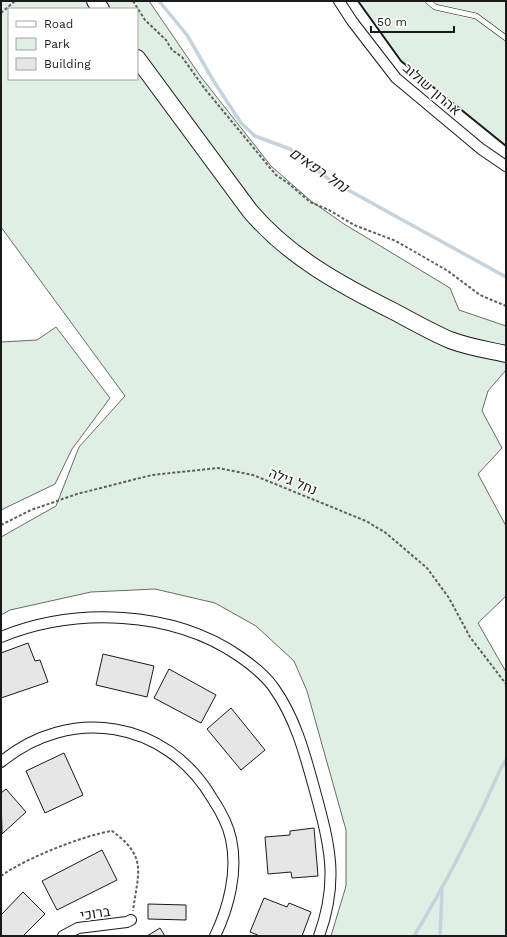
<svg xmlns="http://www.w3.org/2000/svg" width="507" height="937" font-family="'Work Sans',Heebo,sans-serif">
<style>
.green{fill:#e0efe3;stroke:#6a6a6a;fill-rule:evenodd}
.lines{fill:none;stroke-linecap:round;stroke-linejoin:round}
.stream{stroke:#c6d2dc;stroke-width:3.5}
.building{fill:#e6e6e6;stroke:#1a1a1a}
.service-casing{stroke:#1a1a1a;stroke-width:6}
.minor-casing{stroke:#1a1a1a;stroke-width:12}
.primary-casing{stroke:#1a1a1a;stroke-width:18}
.path{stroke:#5f5f5f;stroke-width:2;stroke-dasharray:3 2;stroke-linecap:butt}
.service{stroke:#fff;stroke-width:5}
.minor{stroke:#fff;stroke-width:10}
.primary{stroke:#fff;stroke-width:16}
.wall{stroke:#1a1a1a;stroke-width:2}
.labels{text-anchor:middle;stroke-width:3;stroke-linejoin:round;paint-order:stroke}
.street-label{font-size:14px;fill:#1a1a1a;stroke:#fff}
.water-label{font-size:15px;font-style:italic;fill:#1a1a1a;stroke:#fff}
</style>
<rect width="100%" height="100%" fill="#fff"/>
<path class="green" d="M 1,1 L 149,1 L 201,77 L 271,166 L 311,201 L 344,224 L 450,288 L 459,310 L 506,326 L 506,370 L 488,391 L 482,411 L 502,448 L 478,474 L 506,526 L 506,596 L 478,623 L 506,672 L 506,936 L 331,936 L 346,886 L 346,830 L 307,691 L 294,661 L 256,626 L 215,603 L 155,589 L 91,592 L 10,610 L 1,615 L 1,537 L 56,506 L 79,447 L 125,396 L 1,227 ZM 9,9 L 137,9 L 137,79 L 9,79 Z
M 358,1 L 506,1 L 506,146 L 401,61 Z
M 56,327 L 110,398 L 72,449 L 55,484 L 1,510 L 1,342 L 37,340 Z"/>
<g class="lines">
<path class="stream" d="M 159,1 L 187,35 L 213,80 L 241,123 L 255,136 L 290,149 L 330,180 L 506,277
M 414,936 C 447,882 475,826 501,768 L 506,760
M 440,936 L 442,891"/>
</g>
<path class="building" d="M 28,643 L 35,661 L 40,660 L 48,682 L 1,698 L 1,653 Z
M 103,654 L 154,666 L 147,697 L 96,685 Z
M 169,669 L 216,695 L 201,723 L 154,698 Z
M 231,708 L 265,750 L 241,770 L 207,729 Z
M 64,753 L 83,795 L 45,813 L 26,771 Z
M 6,789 L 26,812 L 2,834 L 1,793 Z
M 314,828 L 318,876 L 292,878 L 291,872 L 268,874 L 265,837 L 290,835 L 290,831 Z
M 102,850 L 117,880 L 57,910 L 42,881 Z
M 23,892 L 45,914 L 23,936 L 1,936 L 1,915 Z
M 264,898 L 287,907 L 289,903 L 311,912 L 302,936 L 260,936 L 250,932 Z
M 148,904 L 186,905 L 186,920 L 148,919 Z
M 160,928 L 165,936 L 147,936 Z"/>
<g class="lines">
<g class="service-casing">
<path id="service" d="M 428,1 L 435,7 L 476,16 L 506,38"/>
</g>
<g class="minor-casing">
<path id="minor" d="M 339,1 L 352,21 L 396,78 L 481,149 L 506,166
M 1,637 C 75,607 172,610 239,656 C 252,665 265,675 274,688 C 296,719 305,755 315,791 C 330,846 339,881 319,936
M 1,762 C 70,705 166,720 212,798 C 220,810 228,824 231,839 C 238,871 229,907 215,936
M 63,936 L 78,928 L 127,922 L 131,920"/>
</g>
<g class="primary-casing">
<path id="primary" d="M 95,1 L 101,9
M 137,58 L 250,211 C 289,257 341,285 393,311 C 412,321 431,332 450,340 C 468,347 488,350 506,354"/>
</g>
<path class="path" d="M 133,1 L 145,20 L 166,40 L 172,50 L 182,57 L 205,89 L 276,175 L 288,183 L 310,202 L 329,210 L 354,225 L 396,241 L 448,271 L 480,295 L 506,306
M 1,13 L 15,1
M 1,525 L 31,510 L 77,494 L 152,475 L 218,468 L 253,475 L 366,521 L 386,533 L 427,568 L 449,598 L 470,637 L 506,684
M 1,876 C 24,859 84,835 112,831 C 148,857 138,872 133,911"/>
<use href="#service" class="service"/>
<use href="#minor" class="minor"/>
<use href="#primary" class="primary"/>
<path class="wall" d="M 358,1 L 401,61 L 506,146"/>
</g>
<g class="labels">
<g class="street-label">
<text transform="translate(432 89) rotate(41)" y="5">אהרון שולוב</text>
<text transform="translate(293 481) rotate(22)" y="5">נחל גילה</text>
<text transform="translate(95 913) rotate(-9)" y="5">ברוכי</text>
</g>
<g class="water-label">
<text transform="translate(319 170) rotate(34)" y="5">נחל רפאים</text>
</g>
</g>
<rect width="507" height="937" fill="none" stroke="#1a1a1a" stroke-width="4"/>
<rect x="8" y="8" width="130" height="72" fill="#ffffff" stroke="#a3a3a3"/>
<rect x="16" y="21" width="20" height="6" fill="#ffffff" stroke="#a3a3a3"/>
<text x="44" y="28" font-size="12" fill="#1a1a1a">Road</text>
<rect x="16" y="38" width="20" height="12" fill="#e0efe3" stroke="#a3a3a3"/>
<text x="44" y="48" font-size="12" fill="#1a1a1a">Park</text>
<rect x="16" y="58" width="20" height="12" fill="#e6e6e6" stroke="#a3a3a3"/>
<text x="44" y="68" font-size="12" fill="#1a1a1a">Building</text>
<path d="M371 26v6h83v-6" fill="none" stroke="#1a1a1a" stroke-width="2"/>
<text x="377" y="26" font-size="12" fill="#1a1a1a" stroke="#ffffff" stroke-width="3" paint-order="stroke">50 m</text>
</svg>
